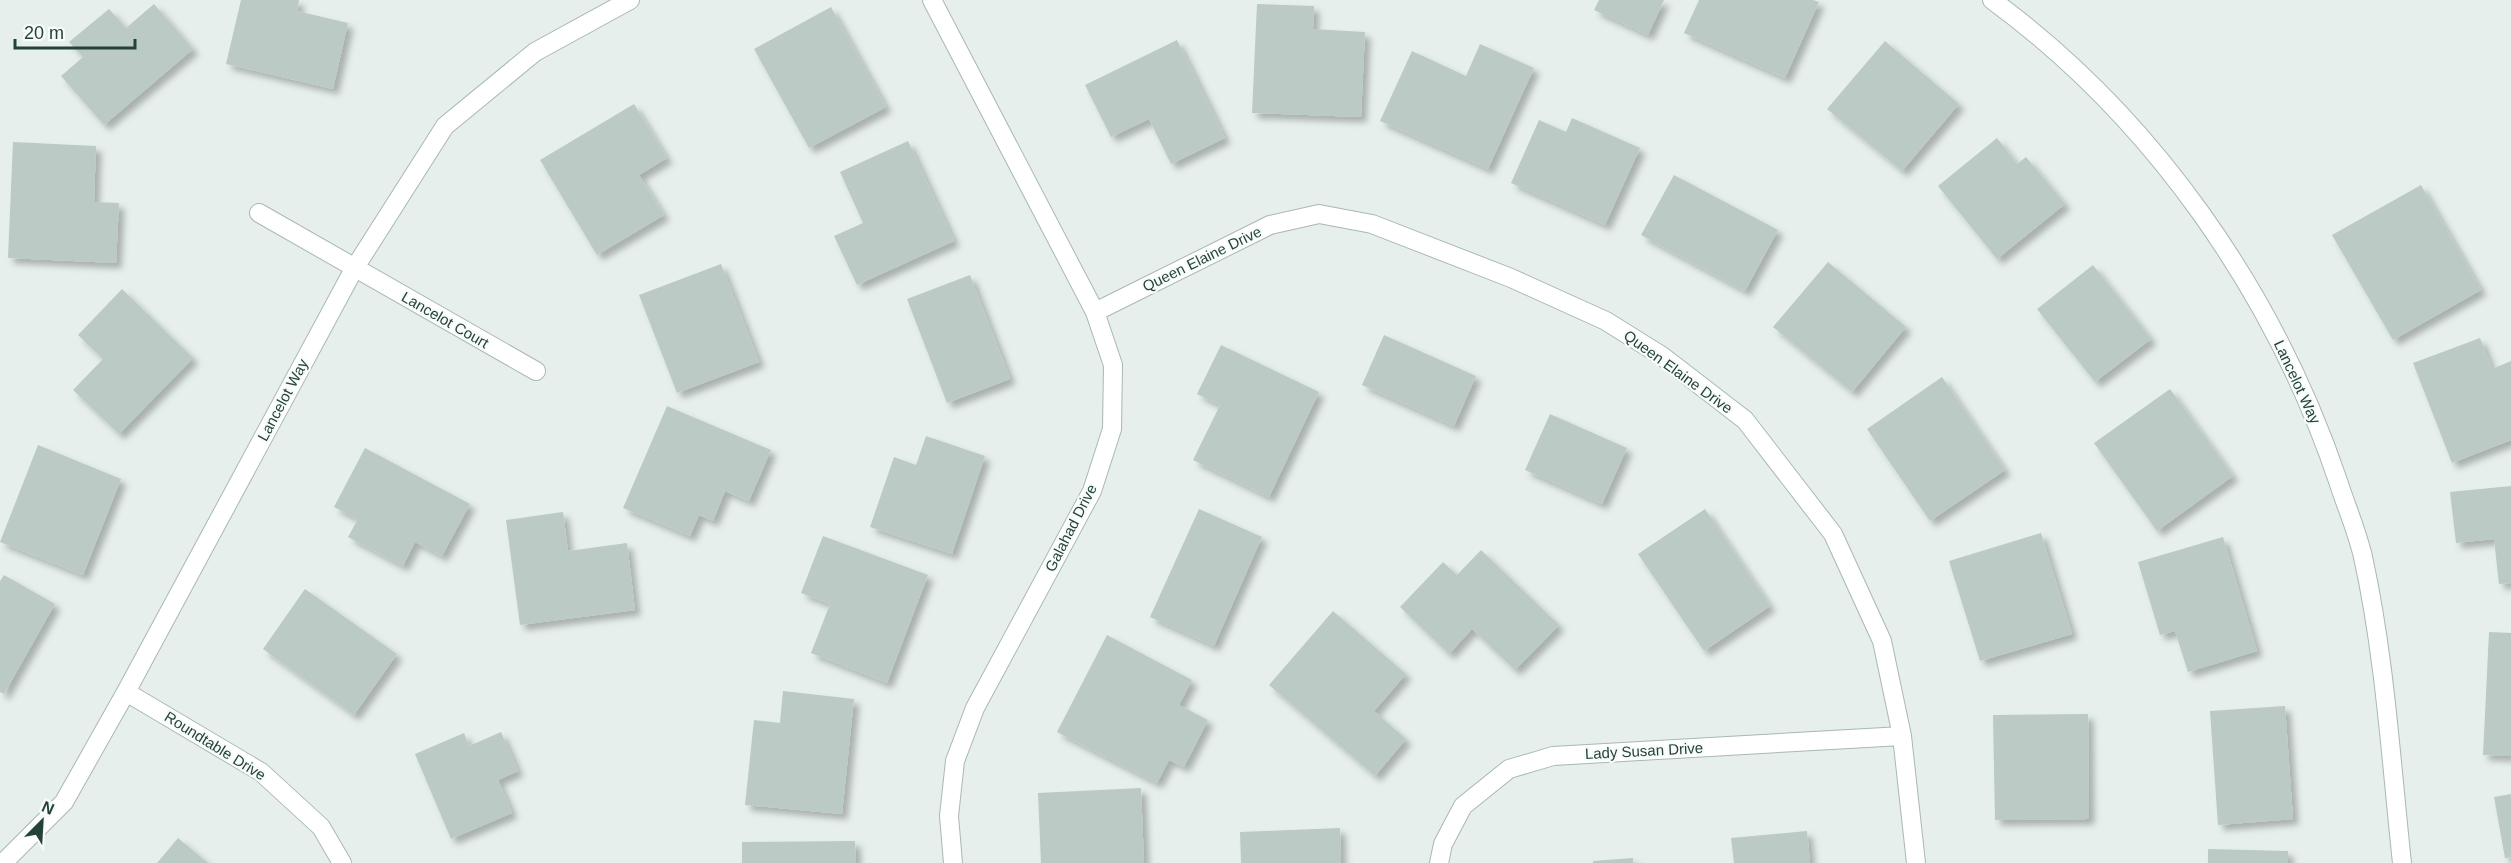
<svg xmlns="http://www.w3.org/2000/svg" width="2511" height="863" font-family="Helvetica,sans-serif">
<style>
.building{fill:#bbcac4;filter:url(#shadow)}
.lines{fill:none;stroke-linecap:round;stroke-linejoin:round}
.minor-casing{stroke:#a8b8b2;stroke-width:20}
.minor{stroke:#fff;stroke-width:18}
.labels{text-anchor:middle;stroke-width:4.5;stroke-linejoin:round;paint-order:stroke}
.street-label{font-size:15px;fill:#24423a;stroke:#f7fbf9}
</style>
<defs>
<filter id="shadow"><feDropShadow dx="5.5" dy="5.5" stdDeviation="3" flood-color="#0004"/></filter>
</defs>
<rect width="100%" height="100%" fill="#e6efeb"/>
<path class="building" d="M 241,0 L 299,0 L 297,11 L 348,23 L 333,89 L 226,64 Z
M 1599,0 L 1664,0 L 1648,35 L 1594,10 Z
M 1699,0 L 1813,0 L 1819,2 L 1785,78 L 1684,33 Z
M 154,4 L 193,49 L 104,125 L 61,76 L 83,57 L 69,42 L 109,9 L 126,28 Z
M 1257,4 L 1314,6 L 1313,29 L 1365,32 L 1361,117 L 1252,113 Z
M 831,7 L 886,107 L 809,148 L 754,49 Z
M 1177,40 L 1225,138 L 1171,164 L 1149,119 L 1111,137 L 1085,85 Z
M 1885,41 L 1959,104 L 1902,171 L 1827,109 Z
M 1480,44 L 1534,68 L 1488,169 L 1380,121 L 1412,51 L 1466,76 Z
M 634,104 L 667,158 L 639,175 L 664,215 L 597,255 L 540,160 Z
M 1572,118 L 1640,148 L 1605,225 L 1511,183 L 1539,120 L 1566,132 Z
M 1997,138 L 2017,164 L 2026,157 L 2065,204 L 1997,259 L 1938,186 Z
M 908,141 L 954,241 L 857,285 L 834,236 L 863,223 L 840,172 Z
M 13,142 L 96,146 L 94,202 L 119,203 L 116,263 L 8,258 Z
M 1674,175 L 1778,230 L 1745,291 L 1641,235 Z
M 2421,185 L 2481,290 L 2393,340 L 2332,235 Z
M 1828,262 L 1906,327 L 1852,392 L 1773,327 Z
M 721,264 L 759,362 L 677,393 L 639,295 Z
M 2093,265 L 2151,339 L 2095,382 L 2037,309 Z
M 970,275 L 1010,379 L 947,403 L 907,299 Z
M 122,289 L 193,358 L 119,434 L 73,390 L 103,359 L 78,335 Z
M 1384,335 L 1476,376 L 1454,426 L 1362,385 Z
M 2480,338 L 2492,369 L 2511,361 L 2511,440 L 2452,463 L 2413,363 Z
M 1221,345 L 1319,392 L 1269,497 L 1193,460 L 1220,405 L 1197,394 Z
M 1942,377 L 2005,470 L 1930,521 L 1867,429 Z
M 2170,389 L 2233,476 L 2157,531 L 2094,443 Z
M 667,406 L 771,450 L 749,501 L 725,491 L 713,521 L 699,515 L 690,536 L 623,508 Z
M 1550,414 L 1627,448 L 1602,504 L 1525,470 Z
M 926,436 L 985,456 L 952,554 L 870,527 L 894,457 L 916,465 Z
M 38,445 L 121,479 L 83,575 L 0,542 Z
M 365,448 L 470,504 L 442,556 L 415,542 L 403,566 L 348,537 L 358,519 L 334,507 Z
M 2511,486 L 2511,583 L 2499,584 L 2494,539 L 2456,543 L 2450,492 Z
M 1199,509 L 1262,537 L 1214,646 L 1150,617 Z
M 1705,509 L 1770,606 L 1704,651 L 1638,554 Z
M 563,512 L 568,551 L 627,543 L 635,610 L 520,625 L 506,520 Z
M 2041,533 L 2072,634 L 1980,661 L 1949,561 Z
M 823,536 L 928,575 L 887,683 L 811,653 L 830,604 L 801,593 Z
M 2223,537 L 2257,651 L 2188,672 L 2175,631 L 2160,635 L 2138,562 Z
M 1481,550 L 1559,625 L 1515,670 L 1472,629 L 1449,654 L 1400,607 L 1443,562 L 1457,575 Z
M 4,575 L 55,604 L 4,694 L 0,692 L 0,581 Z
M 305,589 L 397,654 L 354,715 L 263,649 Z
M 1333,611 L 1406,674 L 1374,711 L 1406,739 L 1375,776 L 1269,685 Z
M 2489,632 L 2511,633 L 2511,756 L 2483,755 Z
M 1107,635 L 1192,680 L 1179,705 L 1208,720 L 1184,767 L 1169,760 L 1157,783 L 1057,732 Z
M 783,691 L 854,699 L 842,814 L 745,805 L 754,720 L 780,723 Z
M 2285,706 L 2293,819 L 2218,825 L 2210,711 Z
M 2088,714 L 2089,819 L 1995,820 L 1993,715 Z
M 501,732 L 518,771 L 498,780 L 512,813 L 451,839 L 415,754 L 464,733 L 469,746 Z
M 1141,788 L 1144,863 L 1041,863 L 1038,793 Z
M 2511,794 L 2511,857 L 2505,858 L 2494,797 Z
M 1340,828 L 1341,863 L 1241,863 L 1240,832 Z
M 1807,831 L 1810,863 L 1734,863 L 1731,838 Z
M 178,838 L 208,863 L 157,863 Z
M 855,841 L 856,863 L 742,863 L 742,842 Z
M 2208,849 L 2288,851 L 2288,863 L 2208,863 Z
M 1633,858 L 1633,863 L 1593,863 L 1593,861 Z"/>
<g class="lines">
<g class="minor-casing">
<path id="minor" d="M 932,0 L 1095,312 L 1113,365 L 1112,429 L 1092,491 L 975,708 L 955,761 L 949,816 L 953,863
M 1992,0 C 2153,118 2274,292 2338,481 C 2346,506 2357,531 2363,557 C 2385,657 2391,761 2402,863
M 259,213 L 536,371
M 1095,312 L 1270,225 L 1319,214 L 1372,224 L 1511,278 L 1606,321 L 1662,356 L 1745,420 L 1833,534 L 1882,641 L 1902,736 L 1916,863
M 126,692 L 261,772 L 321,827 L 342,863
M 3,863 L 64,802 L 126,692 L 354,269 L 445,126 L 535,52 L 630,0
M 1439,863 L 1443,844 L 1463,806 L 1509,769 L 1553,756 L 1902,736"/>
</g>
<use href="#minor" class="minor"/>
</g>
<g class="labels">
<g class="street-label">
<text transform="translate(1202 259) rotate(-26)" y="5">Queen Elaine Drive</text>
<text transform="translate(445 320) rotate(30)" y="5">Lancelot Court</text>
<text transform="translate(1678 372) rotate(36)" y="5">Queen Elaine Drive</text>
<text transform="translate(2297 382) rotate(65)" y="5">Lancelot Way</text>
<text transform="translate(283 400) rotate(-62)" y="5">Lancelot Way</text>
<text transform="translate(1071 528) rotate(-63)" y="5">Galahad Drive</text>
<text transform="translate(215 746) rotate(32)" y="5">Roundtable Drive</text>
<text transform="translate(1644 751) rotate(-3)" y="5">Lady Susan Drive</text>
</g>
</g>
<g transform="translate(42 821) rotate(24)" stroke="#f7fbf9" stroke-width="4.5" paint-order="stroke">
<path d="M0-4.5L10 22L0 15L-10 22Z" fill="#24423a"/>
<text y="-9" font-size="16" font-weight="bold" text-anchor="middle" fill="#24423a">N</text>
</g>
<path d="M15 39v9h120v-9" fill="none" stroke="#24423a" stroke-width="3"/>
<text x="24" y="39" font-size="18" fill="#24423a" stroke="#f7fbf9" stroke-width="4.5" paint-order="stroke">20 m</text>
</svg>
